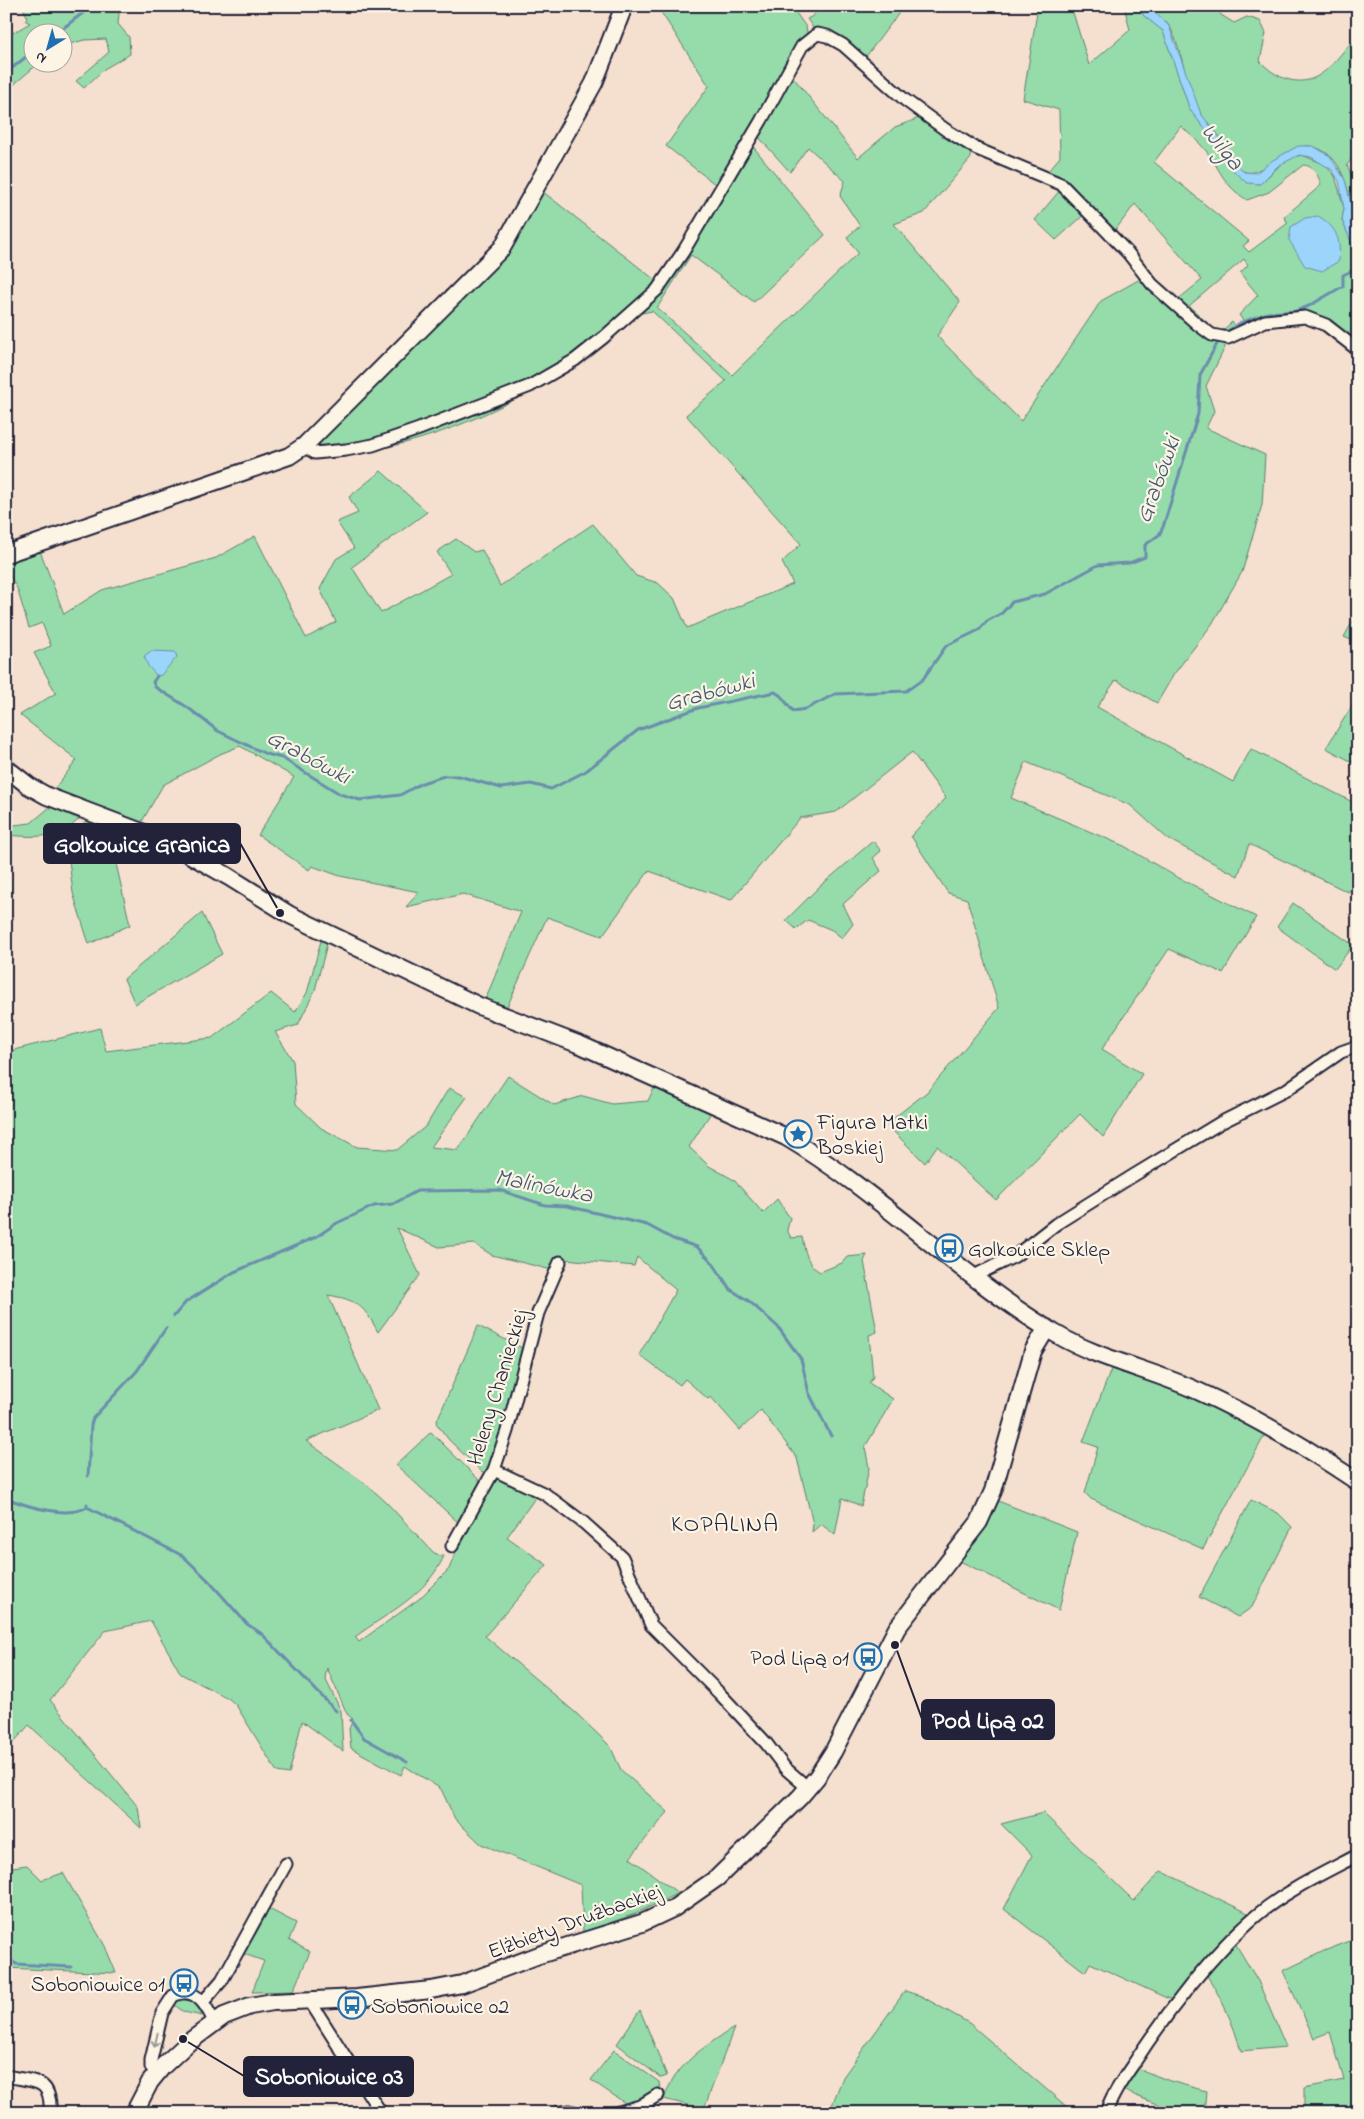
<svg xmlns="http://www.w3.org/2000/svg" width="1364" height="2119" font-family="'Indie Flower',sans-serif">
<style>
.green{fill:#96dcaa;stroke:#5c7f72;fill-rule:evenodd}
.water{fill:#9bd5fb;stroke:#6b8dae}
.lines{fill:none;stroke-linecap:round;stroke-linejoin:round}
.stream{stroke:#6b8dae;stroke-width:3}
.street-casing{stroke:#22223b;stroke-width:15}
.secondary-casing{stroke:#22223b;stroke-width:20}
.street{stroke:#fcf5e5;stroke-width:11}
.secondary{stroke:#fcf5e5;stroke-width:16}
.oneway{stroke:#9a9698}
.labels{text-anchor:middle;stroke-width:4.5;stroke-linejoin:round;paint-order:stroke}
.poi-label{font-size:22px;fill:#22223b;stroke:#fcf5e5;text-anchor:start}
.street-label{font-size:22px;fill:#22223b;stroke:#fcf5e5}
.water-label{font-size:24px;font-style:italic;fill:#465875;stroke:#fcf5e5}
.neighbourhood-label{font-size:24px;letter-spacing:1px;fill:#22223b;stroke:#fcf5e5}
.leader{fill:none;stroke:#22223b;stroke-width:2}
.callout-dot{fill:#22223b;stroke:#fcf5e5;stroke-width:2}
.callout{fill:#22223b;stroke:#22223b;stroke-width:2}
.callout-label{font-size:24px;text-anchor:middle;font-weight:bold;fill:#fff}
</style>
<rect width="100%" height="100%" fill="#f5dfce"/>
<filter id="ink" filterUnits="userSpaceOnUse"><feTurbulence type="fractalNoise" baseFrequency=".02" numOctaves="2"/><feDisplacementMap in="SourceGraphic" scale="10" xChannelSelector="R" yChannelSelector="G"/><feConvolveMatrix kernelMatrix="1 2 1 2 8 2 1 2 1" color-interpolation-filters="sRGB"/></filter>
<g filter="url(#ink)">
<path class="green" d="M 22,6 L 52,6 L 55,12 L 65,6 L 127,6 L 119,13 L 118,24 L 129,37 L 130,54 L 104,69 L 84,88 L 76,81 L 109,52 L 106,39 L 84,40 L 63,46 L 62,32 L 32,32 L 32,62 L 39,63 L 12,86 L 6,95 L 6,37 L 30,23 L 26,21 L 27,16 Z
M 657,6 L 791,6 L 806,27 L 808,37 L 720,188 L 666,146 L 709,86 Z
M 820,6 L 891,6 L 899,13 L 864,59 L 816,32 L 807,19 L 813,16 Z
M 1038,6 L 1071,6 L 1089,65 L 1130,30 L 1124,6 L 1138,6 L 1144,16 L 1163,31 L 1190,110 L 1216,143 L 1224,161 L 1245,181 L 1260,184 L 1279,166 L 1290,158 L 1302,155 L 1324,164 L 1335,176 L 1344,208 L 1342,220 L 1358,258 L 1358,346 L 1317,317 L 1247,326 L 1239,315 L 1258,295 L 1240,273 L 1248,265 L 1244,259 L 1189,306 L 1213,328 L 1222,331 L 1232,322 L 1238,330 L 1225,336 L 1214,333 L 1176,301 L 1202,280 L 1135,204 L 1113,233 L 1064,182 L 1048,171 L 1060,157 L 1059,110 L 1023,99 ZM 1181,126 C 1190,135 1202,144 1209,155 C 1223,175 1224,185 1247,200 L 1269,192 L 1303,165 C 1313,165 1318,175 1321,184 L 1319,187 L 1284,217 L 1288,223 L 1249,252 L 1243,246 L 1249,241 L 1154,162 Z
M 1148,6 L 1216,6 L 1221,15 L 1234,23 L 1247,17 L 1260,21 L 1266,33 L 1260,61 C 1275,78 1300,89 1321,74 C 1333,66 1341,53 1351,43 L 1358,43 L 1358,150 L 1347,165 L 1358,191 L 1358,230 C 1348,202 1349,157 1314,147 C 1288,139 1260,181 1243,171 C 1233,165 1230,152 1224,143 C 1216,130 1204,121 1197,107 C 1185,82 1183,52 1170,27 C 1165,19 1153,15 1148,6 Z
M 789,72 L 858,158 L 895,127 L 922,117 L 970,150 L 971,158 L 924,213 L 894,224 L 960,302 L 937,336 L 1021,421 L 1101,301 L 1142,278 L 1227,343 L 1206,386 L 1214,411 L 1206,428 L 1265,455 L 1262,505 L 1242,572 L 1212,624 L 1174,674 L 1157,703 L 1116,680 L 1097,707 L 1233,782 L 1251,749 L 1358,805 L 1358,840 L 1355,844 L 1358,846 L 1358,883 L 1348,892 L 1249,844 L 1238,876 L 1168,839 L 1130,805 L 1026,762 L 1011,798 L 1124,846 L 1175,876 L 1256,917 L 1223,973 L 1169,949 L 1102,1049 L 1142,1074 L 1103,1137 L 1080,1114 L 996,1200 L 937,1146 L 925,1163 L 886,1124 L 927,1092 L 999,1008 L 967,899 L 948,893 L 911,836 L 946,798 L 912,752 L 836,812 L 800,818 L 731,900 L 649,871 L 602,936 L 547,917 L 507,1007 L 486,998 L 521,912 L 463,894 L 406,907 L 419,892 L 340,876 L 312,866 L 309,870 L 258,835 L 294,777 L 240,746 L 220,754 L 163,785 L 140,825 L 50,794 L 77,760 L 20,715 L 56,693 L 34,653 L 51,646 L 42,623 L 29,628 L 17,588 L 6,570 L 6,559 L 39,548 L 64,614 L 102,590 L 216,558 L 255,536 L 306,638 L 336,622 L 320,589 L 336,559 L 354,548 L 337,522 L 358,513 L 349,497 L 381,471 L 427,512 L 352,567 L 381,613 L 451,574 L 437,552 L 456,539 L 474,552 L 482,550 L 500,586 L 593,524 L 636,576 L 658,583 L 674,598 L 687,628 L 793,584 L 782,562 L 801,544 L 686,415 L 726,381 L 652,311 L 642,313 L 686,251 L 751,144 L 825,235 L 754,302 L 691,255 L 657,308 L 732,375 L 858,253 L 847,237 L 860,226 L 840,196 L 845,181 L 808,147 L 790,172 L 756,134 Z
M 1061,189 L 1086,213 L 1056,240 L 1035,220 Z
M 542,191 L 659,283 L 587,347 L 552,370 L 493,400 L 372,443 L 326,449 L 317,443 L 494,265 Z
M 565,372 C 507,405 449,435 383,448 Z
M 1358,612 L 1358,643 L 1344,637 Z
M 1358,696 L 1358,765 L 1326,748 Z
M 50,807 L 79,819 C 59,840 33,837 6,835 L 6,826 L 31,823 Z
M 87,821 L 112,830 L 110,837 L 130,925 L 89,944 L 73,893 L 66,836 Z
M 873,841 L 881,851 L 873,858 L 881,871 L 843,904 L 853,924 L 842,938 L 832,930 L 808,920 L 796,929 L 786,920 L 819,887 Z
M 1293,903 L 1353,945 L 1335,969 L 1277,927 Z
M 202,913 L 222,954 L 135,1004 L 124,979 Z
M 322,937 L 328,940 L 315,990 L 298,1025 L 275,1032 L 293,1061 L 296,1104 L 321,1128 L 357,1147 L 397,1150 L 426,1126 L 449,1088 L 467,1097 L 431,1147 L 458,1150 L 508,1076 L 554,1105 L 583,1096 L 612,1104 L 648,1101 L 655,1086 L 712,1111 L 689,1147 L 709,1166 L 734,1180 L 763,1213 L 777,1199 L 790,1218 L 787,1230 L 791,1238 L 802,1237 C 805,1251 807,1265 820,1272 L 842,1263 L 847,1257 L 867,1255 L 864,1261 L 877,1332 L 869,1335 L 873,1377 L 869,1383 L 893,1399 L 865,1447 L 869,1468 L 861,1506 L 842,1498 L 835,1535 L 821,1524 L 812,1532 L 813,1524 L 797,1458 L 761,1410 L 740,1430 L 711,1397 L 708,1399 L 685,1379 L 680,1385 L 639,1355 L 676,1290 L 637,1257 L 634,1266 L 556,1258 L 552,1270 L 492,1255 L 474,1244 L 439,1247 L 397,1228 L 420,1275 L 378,1332 C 364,1306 358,1300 328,1295 L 378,1410 L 306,1441 L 366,1484 L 386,1502 L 433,1552 L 439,1556 L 444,1556 C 427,1595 387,1613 355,1637 L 359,1642 L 419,1599 L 449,1569 L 461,1539 L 496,1474 L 538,1494 L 507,1537 L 547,1565 L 485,1636 L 577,1714 L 610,1746 L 621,1770 L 668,1812 L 630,1858 L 678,1893 L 635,1914 L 583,1932 L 581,1885 L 481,1844 L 455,1819 L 441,1789 L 405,1766 L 401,1775 L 351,1748 L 349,1729 L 353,1719 L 347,1714 L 327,1668 L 325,1678 L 341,1711 L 343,1751 L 302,1721 L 289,1774 L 277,1772 L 236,1705 L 228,1698 L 181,1674 L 151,1621 L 105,1631 L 50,1700 L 138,1807 L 141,1828 L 29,1725 L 6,1751 L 6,1052 L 100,1028 L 106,1051 L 212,1038 L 271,993 L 295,1012 L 307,993 Z
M 478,1326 L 524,1349 L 506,1427 L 490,1470 L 482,1472 L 449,1440 L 436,1423 Z
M 1119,1365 L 1268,1429 L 1203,1549 L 1091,1499 L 1085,1493 L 1098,1447 L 1083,1442 L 1112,1367 Z
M 431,1432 L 483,1484 L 461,1525 L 396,1465 Z
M 1251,1500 L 1278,1513 L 1292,1527 L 1252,1607 L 1238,1617 L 1199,1597 Z
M 998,1501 L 1077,1532 L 1059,1610 L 960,1561 L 980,1536 Z
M 1043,1813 L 1134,1901 L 1161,1871 L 1248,1913 L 1187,1979 L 1171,2000 L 1090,1963 L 1085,1972 L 1004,1909 L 1032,1855 L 1001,1824 Z
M 27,1865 L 42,1880 L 63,1873 L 105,1946 L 116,1973 L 6,1968 L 6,1868 Z
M 267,1908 L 296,1923 L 289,1940 L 310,1952 L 293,1991 L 252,1992 L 264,1961 L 241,1953 Z
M 1358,1938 L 1358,2113 L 1304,2113 L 1304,2088 L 1344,2080 L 1330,2032 L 1314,2038 L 1283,1971 L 1324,1951 Z
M 1235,1943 L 1258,1981 L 1286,2047 L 1241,2051 C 1233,2022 1222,1999 1206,1974 Z
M 905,1991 L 921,1996 L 969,2023 L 1074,2113 L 1064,2113 L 1060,2110 L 1058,2113 L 829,2113 L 843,2077 Z
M 182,1999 L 195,2003 L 202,2016 L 184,2012 L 173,2004 Z
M 640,2010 L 667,2076 L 661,2078 L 617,2044 Z
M 734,2028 L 704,2109 L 664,2099 C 675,2065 704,2046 734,2028 Z
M 614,2050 L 659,2082 L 660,2088 L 655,2094 L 631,2107 L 591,2080 Z
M 1134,2067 L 1170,2081 L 1206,2091 L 1204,2113 C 1173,2113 1149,2101 1120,2089 Z"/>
<path class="water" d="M 1138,6 L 1148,6 L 1169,26 L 1201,114 L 1225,144 L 1237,165 L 1244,172 L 1256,173 L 1273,160 L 1298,146 L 1313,146 L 1330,156 L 1345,180 L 1358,230 L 1358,258 L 1342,220 L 1344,209 L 1339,181 L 1332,170 L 1311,157 L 1299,155 L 1278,166 L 1260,184 L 1247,183 L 1226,164 L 1219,147 L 1190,110 L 1163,31 L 1144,16 Z
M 1318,216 C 1337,227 1341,240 1339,261 L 1322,271 L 1305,266 L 1289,240 L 1291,227 L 1305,218 Z
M 151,651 L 175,652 L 177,657 L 161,675 L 157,676 L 148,666 L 144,656 Z"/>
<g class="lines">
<path class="stream" d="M 58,32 L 92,6
M 6,73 L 32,52
M 1223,334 L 1240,323 L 1268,313 L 1296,311 L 1309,306 L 1343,286 L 1343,275 L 1358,268
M 157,676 L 153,682 L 155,687 L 187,707 L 218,731 L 266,754 L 282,758 L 340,794 L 360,800 L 400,795 L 422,783 L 444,776 L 459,776 L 501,788 L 531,784 L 551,789 L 586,771 L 638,730 L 698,708 L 775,692 L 781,696 L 793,711 L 806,709 L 835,694 L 906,691 L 923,679 L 946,646 L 979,630 L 987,621 L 1002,613 L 1012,602 L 1045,594 L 1098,565 L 1129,563 L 1145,557 L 1145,545 L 1159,535 L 1163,527 L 1198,414 L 1200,375 L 1218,342
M 174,1316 L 186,1302 L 234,1272 L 316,1237 L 337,1223 L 374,1206 L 393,1204 L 417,1191 L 499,1190 L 545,1205 L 567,1206 L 647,1225 L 673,1239 L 697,1247 L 712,1262 L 730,1289 L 750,1302 L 778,1327 L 801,1359 L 809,1393 L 831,1436
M 88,1476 L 91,1425 L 93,1418 L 137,1371 L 166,1328
M 6,1498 C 26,1506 68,1519 87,1507 L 87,1504
M 87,1507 L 183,1556 L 208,1580 L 247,1624 L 262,1634 L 336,1711
M 351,1720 L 364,1738 L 407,1762
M 6,1957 L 16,1964 L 71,1967"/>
<g class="street-casing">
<path id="street" d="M 304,446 L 315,453 L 346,450 L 373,445 L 419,429 L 530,386 L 575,360 L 604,337 L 657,290 L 683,252 L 761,121 L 802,46 L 817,34 L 827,36 L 843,45 L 905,100 L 946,130 L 977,149 L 1061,184 L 1128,253 L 1152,284 L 1197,324 L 1212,335 L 1228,338 L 1265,321 L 1305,317 L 1326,325 L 1358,350
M 976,1279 L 980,1273 L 1015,1256 L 1056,1224 L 1131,1177 L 1220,1123 L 1286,1090 L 1341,1052 L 1358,1046
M 494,1470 L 545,1494 L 584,1523 L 622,1557 L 651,1625 L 721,1695 L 766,1743 L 785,1768 L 808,1788
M 452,1546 L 494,1470 L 507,1431 L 538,1313 L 560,1262
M 313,1999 L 313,2006 L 381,2113
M 203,2002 L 222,1980 L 286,1864
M 157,2074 L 151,2067 L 151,2060 L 162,2013 L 173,1996 C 194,1984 207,2006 214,2022
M 6,2076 C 35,2082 52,2078 50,2113
M 556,2113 L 570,2111 L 578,2113
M 616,2113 L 640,2106 L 658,2095
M 1106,2113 C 1112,2095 1123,2079 1134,2063 C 1165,2015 1213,1952 1257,1915 C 1287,1890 1324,1873 1358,1855"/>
</g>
<g class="secondary-casing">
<path id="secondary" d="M 6,554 L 289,456 L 304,446 L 502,248 L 594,83 L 624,6
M 6,768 L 29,786 L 47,796 L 168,842 L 229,877 L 290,915 L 479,1006 L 583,1046 L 786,1137 C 882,1194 960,1277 1056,1334 C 1100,1360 1153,1370 1200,1392 C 1255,1417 1307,1448 1358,1482
M 134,2113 L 150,2082 L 163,2066 L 189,2042 L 224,2016 L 250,2006 L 273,2002 L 357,1998 L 431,1990 L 462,1984 L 539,1955 L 642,1923 L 674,1908 L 717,1878 L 800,1797 L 817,1777 L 833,1752 L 897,1628 L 979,1522 L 993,1491 L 1033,1351 L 1047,1328"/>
</g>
<use href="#street" class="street"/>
<use href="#secondary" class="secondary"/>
</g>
<defs><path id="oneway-shaft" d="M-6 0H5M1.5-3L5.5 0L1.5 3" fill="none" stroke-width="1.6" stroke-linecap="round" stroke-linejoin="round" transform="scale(1.25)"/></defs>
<use class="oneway" href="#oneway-shaft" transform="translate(156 2040) rotate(103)"/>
</g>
<defs>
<g id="sight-ring" transform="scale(1.4375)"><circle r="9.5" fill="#fcf5e5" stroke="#1f6fb2" stroke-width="1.5"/><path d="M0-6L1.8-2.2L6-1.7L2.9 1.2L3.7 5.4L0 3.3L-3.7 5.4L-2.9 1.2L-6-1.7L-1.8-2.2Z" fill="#1f6fb2"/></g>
<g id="bus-ring" transform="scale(1.4375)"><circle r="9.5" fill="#fcf5e5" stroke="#1f6fb2" stroke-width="1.5"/><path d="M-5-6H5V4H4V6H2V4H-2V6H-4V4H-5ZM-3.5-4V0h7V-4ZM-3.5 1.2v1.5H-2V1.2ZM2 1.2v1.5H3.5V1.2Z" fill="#1f6fb2"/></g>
</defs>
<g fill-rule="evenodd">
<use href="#sight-ring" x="798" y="1134"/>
<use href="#bus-ring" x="949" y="1248"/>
<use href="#bus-ring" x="868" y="1657"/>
<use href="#bus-ring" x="184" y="1983"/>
<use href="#bus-ring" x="352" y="2005"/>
</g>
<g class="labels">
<g class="poi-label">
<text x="817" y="1129">Figura Matki<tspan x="817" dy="25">Boskiej</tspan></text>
<text x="968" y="1256">Golkowice Sklep</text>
<text x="849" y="1665" text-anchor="end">Pod Lipą 01</text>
<text x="165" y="1991" text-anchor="end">Soboniowice 01</text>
<text x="371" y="2013">Soboniowice 02</text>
</g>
<g class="street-label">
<text transform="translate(496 1387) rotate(-73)" y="8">Heleny Chanieckiej</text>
<text transform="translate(574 1920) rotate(-20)" y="8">Elżbiety Drużbackiej</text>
</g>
<g class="water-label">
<text transform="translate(1223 146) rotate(51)" y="8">Wilga</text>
<text transform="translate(1157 479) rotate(-70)" y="8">Grabówki</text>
<text transform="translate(710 691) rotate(-15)" y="8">Grabówki</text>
<text transform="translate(309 756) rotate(28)" y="8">Grabówki</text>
<text transform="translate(544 1185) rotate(11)" y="8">Malinówka</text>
</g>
<g class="neighbourhood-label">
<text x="725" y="1531">KOPALINA</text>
</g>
</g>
<path class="leader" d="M280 913L240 843M895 1645L922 1719M183 2039L244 2076"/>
<g class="callout-dot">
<circle cx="280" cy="913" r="5"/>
<circle cx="895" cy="1645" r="5"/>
<circle cx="183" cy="2039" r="5"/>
</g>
<g class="callout">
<rect x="44" y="824" width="196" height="39" rx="5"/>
<rect x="922" y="1700" width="132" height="39" rx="5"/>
<rect x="244" y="2057" width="169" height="39" rx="5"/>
</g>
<g class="callout-label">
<text x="142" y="852">Golkowice Granica</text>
<text x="988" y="1728">Pod Lipą 02</text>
<text x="329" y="2084">Soboniowice 03</text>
</g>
<rect width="1364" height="2119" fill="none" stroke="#fcf5e5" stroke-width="25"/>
<rect x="12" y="12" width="1339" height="2094" fill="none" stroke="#22223b" stroke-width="2" filter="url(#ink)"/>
<g transform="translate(48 48) rotate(217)"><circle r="24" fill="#fcf5e5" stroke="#a5a1a1"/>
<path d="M0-4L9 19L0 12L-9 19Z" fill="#1f6fb2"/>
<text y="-8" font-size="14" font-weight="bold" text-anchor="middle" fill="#22223b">N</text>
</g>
</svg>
